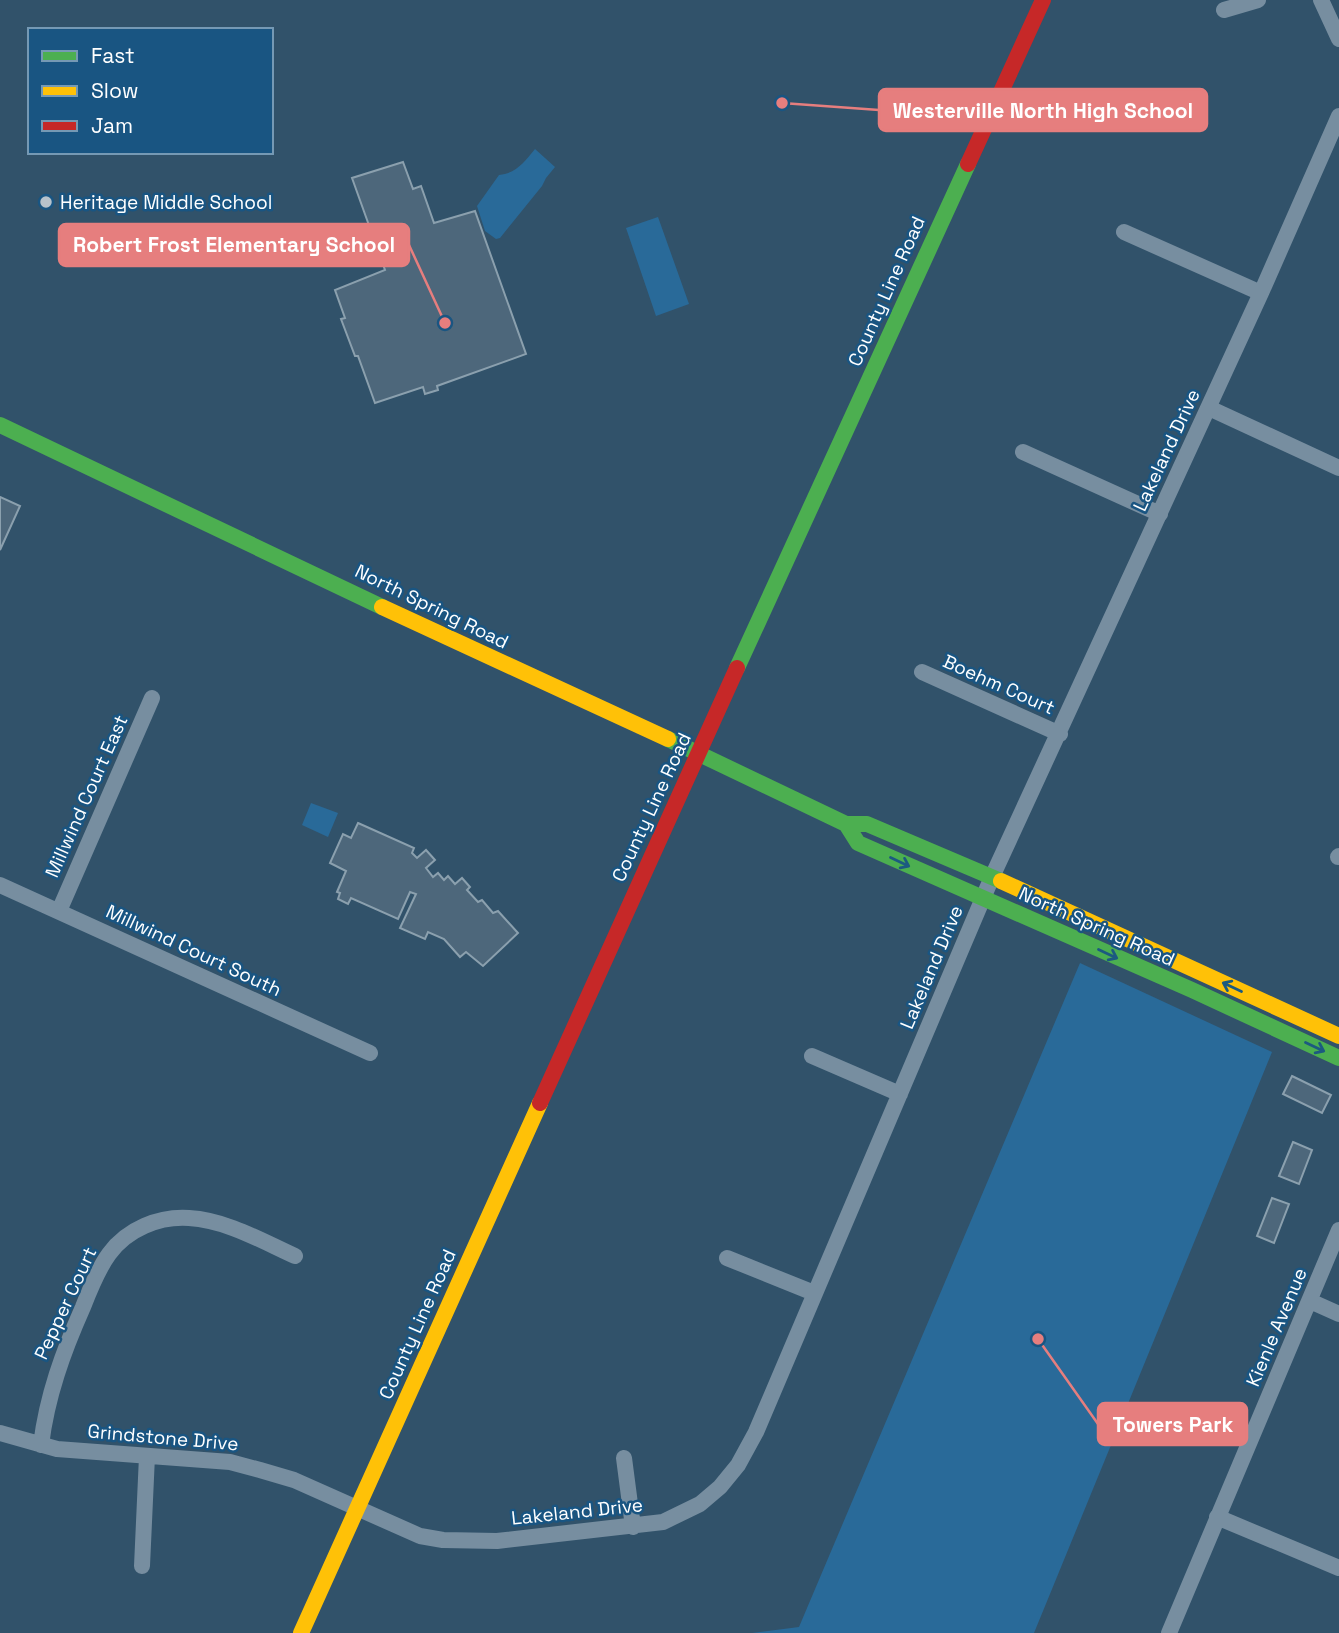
<svg xmlns="http://www.w3.org/2000/svg" width="1339" height="1633" font-family="'Space Grotesk',sans-serif">
<style>
.green{fill:#296a99}
.building{fill:#4d677b;stroke:#8ba0ae;stroke-width:2}
.lines{fill:none;stroke-linecap:round;stroke-linejoin:round}
.street{stroke:#778ea0;stroke-width:16}
.fast{stroke:#4caf50;stroke-width:16}
.slow{stroke:#ffc107;stroke-width:16}
.jam{stroke:#c62828;stroke-width:16}
.oneway{stroke:#1c5a80}
.poi-dot{fill:#b7c2cb;stroke:#195582;stroke-width:2.5}
.labels{text-anchor:middle;stroke-width:5;stroke-linejoin:round;paint-order:stroke}
.poi-label{font-size:19px;fill:#fff;stroke:#195582;text-anchor:start}
.street-label{font-size:19px;fill:#fff;stroke:#195582}
.leader{fill:none;stroke:#e67e7e;stroke-width:2.5}
.callout-dot{fill:#e67e7e;stroke:#195582;stroke-width:2.5}
.callout{fill:#e67e7e;stroke:#e67e7e;stroke-width:2.5}
.callout-label{font-size:21px;text-anchor:middle;font-weight:bold;fill:#fff}
</style>
<rect width="100%" height="100%" fill="#31526a"/>
<path class="green" d="M 535,149 L 555,167 L 546,178 L 542,186 L 500,238 L 496,239 L 485,231 L 477,206 L 499,175 C 517,173 524,162 535,149 Z
M 658,217 L 689,304 L 656,316 L 626,228 Z
M 311,803 L 338,813 L 328,837 L 302,825 Z
M 1080,963 L 1272,1052 L 1034,1633 L 752,1633 L 799,1627 Z"/>
<path class="building" d="M 403,162 L 413,189 L 421,186 L 434,223 L 475,211 L 526,354 L 437,386 L 438,390 L 425,394 L 423,387 L 375,403 L 358,356 L 355,356 L 341,319 L 345,318 L 335,290 L 385,270 L 352,178 Z
M 0,497 L 20,506 L 0,550 Z
M 358,823 L 414,848 L 412,853 L 417,858 L 426,850 L 435,860 L 426,868 L 433,877 L 438,873 L 444,880 L 448,876 L 455,884 L 462,878 L 470,887 L 467,890 L 478,902 L 482,900 L 493,913 L 498,911 L 518,933 L 483,966 L 466,952 L 460,957 L 444,939 L 428,932 L 425,939 L 400,928 L 416,894 L 410,892 L 398,919 L 351,898 L 348,904 L 338,899 L 340,893 L 337,892 L 346,871 L 330,863 L 343,834 L 351,838 Z
M 1292,1076 L 1331,1095 L 1322,1113 L 1283,1094 Z
M 1293,1142 L 1312,1150 L 1299,1184 L 1279,1176 Z
M 1272,1198 L 1289,1204 L 1274,1243 L 1257,1236 Z"/>
<g class="lines">
<path class="street" d="M 1321,0 L 1339,39
M 1224,10 L 1258,0
M 1124,232 L 1261,293
M 1209,408 L 1339,468
M 1023,452 L 1160,514
M 922,672 L 1060,734
M 1338,857 L 1339,856
M 0,885 L 370,1053
M 59,911 L 152,698
M 812,1056 L 900,1094
M 727,1258 L 814,1293
M 1310,1301 L 1339,1314
M 0,1433 L 57,1449 L 230,1462 L 260,1470 L 294,1480 L 420,1536 L 443,1540 L 497,1541 L 663,1522 L 700,1504 L 720,1487 L 738,1465 L 756,1432 L 992,877 L 1261,293 L 1339,116
M 41,1445 C 47,1396 63,1352 83,1307 C 90,1289 98,1269 109,1254 C 127,1229 159,1216 189,1218 C 226,1220 262,1241 295,1256
M 624,1458 L 633,1527
M 1217,1517 L 1339,1568
M 142,1566 L 147,1456
M 1169,1633 L 1339,1230"/>
<path class="fast" d="M 0,425 L 382,607
M 737,668 L 968,164
M 668,739 L 846,824 L 867,824 L 1001,881
M 846,824 L 858,843 L 1192,990 L 1339,1058"/>
<path class="slow" d="M 382,607 L 668,739
M 1001,881 L 1339,1036
M 301,1633 L 540,1103"/>
<path class="jam" d="M 968,164 L 1043,0
M 540,1103 L 737,668"/>
</g>
<defs><path id="oneway-shaft" d="M-6 0H5M1.5-3L5.5 0L1.5 3" fill="none" stroke-width="1.6" stroke-linecap="round" stroke-linejoin="round" transform="scale(1.75)"/></defs>
<g class="oneway">
<use href="#oneway-shaft" transform="translate(900 862) rotate(25)"/>
<use href="#oneway-shaft" transform="translate(1108 954) rotate(25)"/>
<use href="#oneway-shaft" transform="translate(1232 987) rotate(-155)"/>
<use href="#oneway-shaft" transform="translate(1315 1047) rotate(25)"/>
</g>
<circle class="poi-dot" cx="46" cy="202" r="7"/>
<g class="labels">
<g class="poi-label">
<text x="60" y="209">Heritage Middle School</text>
</g>
<g class="street-label">
<text transform="translate(886 291) rotate(-66)" y="7">County Line Road</text>
<text transform="translate(1166 450) rotate(-65)" y="7">Lakeland Drive</text>
<text transform="translate(432 606) rotate(26)" y="7">North Spring Road</text>
<text transform="translate(999 684) rotate(24)" y="7">Boehm Court</text>
<text transform="translate(86 796) rotate(-66)" y="7">Millwind Court East</text>
<text transform="translate(651 807) rotate(-65)" y="7">County Line Road</text>
<text transform="translate(1097 926) rotate(24)" y="7">North Spring Road</text>
<text transform="translate(194 950) rotate(25)" y="7">Millwind Court South</text>
<text transform="translate(931 967) rotate(-67)" y="7">Lakeland Drive</text>
<text transform="translate(65 1303) rotate(-65)" y="7">Pepper Court</text>
<text transform="translate(417 1324) rotate(-66)" y="7">County Line Road</text>
<text transform="translate(1276 1327) rotate(-67)" y="7">Kienle Avenue</text>
<text transform="translate(163 1437) rotate(5)" y="7">Grindstone Drive</text>
<text transform="translate(577 1511) rotate(-6)" y="7">Lakeland Drive</text>
</g>
</g>
<path class="leader" d="M782 103L879 110M445 323L409 245M1038 1339L1098 1424"/>
<g class="callout-dot">
<circle cx="782" cy="103" r="7"/>
<circle cx="445" cy="323" r="7"/>
<circle cx="1038" cy="1339" r="7"/>
</g>
<g class="callout">
<rect x="879" y="89" width="328" height="42" rx="7"/>
<rect x="59" y="224" width="350" height="42" rx="7"/>
<rect x="1098" y="1403" width="149" height="42" rx="7"/>
</g>
<g class="callout-label">
<text x="1043" y="118">Westerville North High School</text>
<text x="234" y="252">Robert Frost Elementary School</text>
<text x="1173" y="1432">Towers Park</text>
</g>
<rect x="28" y="28" width="245" height="126" fill="#195582" stroke="#7599b4" stroke-width="2"/>
<rect x="42" y="51" width="35" height="10" fill="#4caf50" stroke="#7599b4" stroke-width="2"/>
<text x="91" y="63" font-size="21" fill="#ffffff">Fast</text>
<rect x="42" y="86" width="35" height="10" fill="#ffc107" stroke="#7599b4" stroke-width="2"/>
<text x="91" y="98" font-size="21" fill="#ffffff">Slow</text>
<rect x="42" y="121" width="35" height="10" fill="#c62828" stroke="#7599b4" stroke-width="2"/>
<text x="91" y="133" font-size="21" fill="#ffffff">Jam</text>
</svg>
